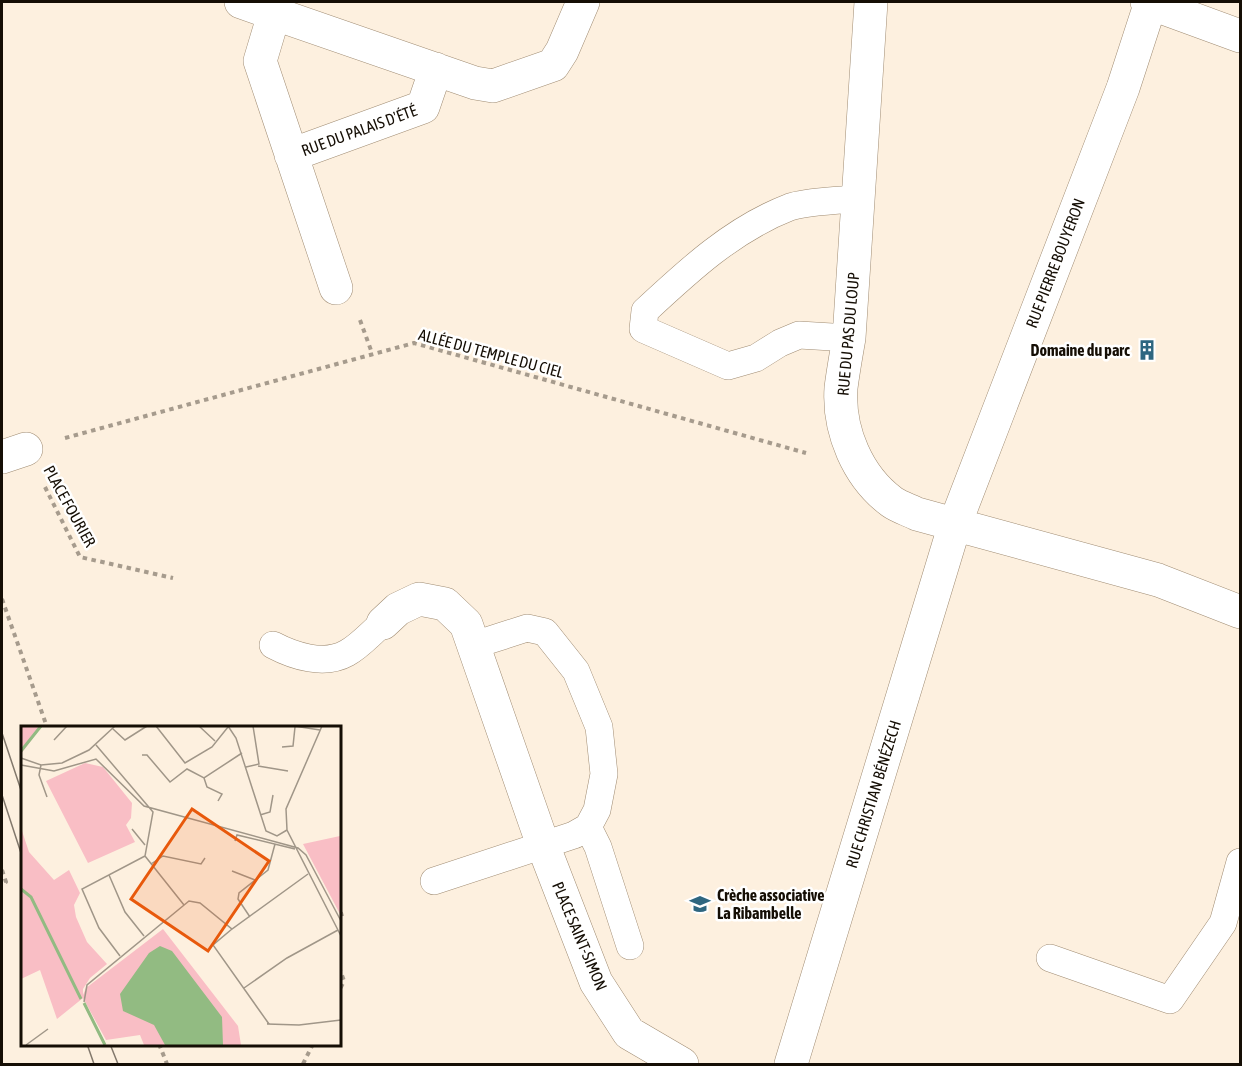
<svg xmlns="http://www.w3.org/2000/svg" width="1242" height="1066" font-family="'Asap Condensed',sans-serif">
<style>
.lines{fill:none;stroke-linecap:round;stroke-linejoin:round}
.lane-casing{stroke:#a08c73;stroke-width:28}
.street-casing{stroke:#a08c73;stroke-width:34}
.path{stroke:#a69b8d;stroke-width:4;stroke-dasharray:4.5 4.5;stroke-linecap:butt}
.lane{stroke:#fff;stroke-width:27}
.street{stroke:#fff;stroke-width:33}
.tram{stroke:#82786c;stroke-width:1.5}
.labels{text-anchor:middle;stroke-width:5;stroke-linejoin:round;paint-order:stroke}
.street-label{font-size:16px;fill:#150e05;stroke:#fff}
.poi-label{font-size:16px;font-weight:bold;fill:#150e05;stroke:#fff;text-anchor:end}
.inset-river{fill:none;stroke:#92bb82;stroke-width:3}
.inset-road{fill:none;stroke:#a09688;stroke-width:1.5}
.view{fill:#e8590c;fill-opacity:0.15;stroke:#e8590c;stroke-width:3}
.inset-edge{fill:none;stroke:#150e05;stroke-width:3}
</style>
<rect width="100%" height="100%" fill="#fdf0df"/>
<g class="lines">
<g class="lane-casing">
<path id="lane" d="M 849,338 L 799,335 L 780,343 L 756,358 L 728,366 L 643,329 L 645,311 C 689,270 733,229 790,207 C 807,201 840,201 859,198
M 273,645 C 294,656 324,666 347,653 C 360,646 372,632 383,623
M 588,827 L 598,847 L 630,946
M 434,881 L 574,835 L 588,827 L 597,810 L 604,774 L 599,727 L 576,671 L 545,632 L 527,628 L 474,645
M 1050,958 L 1170,1000 L 1223,923 L 1240,862"/>
</g>
<g class="street-casing">
<path id="street" d="M 241,2 L 475,83 L 493,86 L 553,65 L 562,51 L 583,2
M 871,2 L 849,338 C 846,355 843,372 841,388 C 838,431 858,477 892,502 C 899,507 909,510 917,514 L 1158,580 L 1240,612
M 1147,2 L 1240,36
M 274,14 L 260,61 L 336,288
M 291,155 L 423,107 L 436,69
M 2,457 L 26,449
M 383,623 L 398,609 L 419,599 L 445,604 L 466,624 L 543,845 L 596,982 L 629,1033 L 682,1064
M 791,1064 L 955,524 L 1123,88 L 1151,2"/>
</g>
<path class="path" d="M 360,320 L 372,353
M 65,438 L 414,343 L 806,453
M 45,487 L 80,557 L 173,578
M 2,599 L 47,727
M 2,870 L 6,882 L 2,885
M 339,915 L 346,913
M 339,967 L 344,981 L 339,991
M 159,1044 L 167,1064
M 303,1064 L 313,1044"/>
<use href="#lane" class="lane"/>
<use href="#street" class="street"/>
<path class="tram" d="M 2,733 L 22,793
M 2,795 L 22,856
M 87,1044 L 94,1064
M 110,1044 L 118,1064"/>
</g>
<defs>
<g id="building-bare" transform="scale(1.62)"><path d="M-4-6H4V6H1V3H-1V6H-4ZM-2.5-4.3h1.7v1.8h-1.7ZM.8-4.3h1.7v1.8H.8ZM-2.5-1h1.7V.8h-1.7ZM.8-1h1.7V.8H.8Z" fill="#2e6680" stroke="#fff" stroke-width="2.5" paint-order="stroke"/></g>
<g id="school-bare" transform="scale(1.62)"><path d="M0-5L7-2L0 1L-7-2ZM-4 1L0 2.5L4 1V4Q0 6-4 4Z" fill="#2e6680" stroke="#fff" stroke-width="2.5" paint-order="stroke"/></g>
</defs>
<g fill-rule="evenodd">
<use href="#building-bare" x="1147" y="350"/>
<use href="#school-bare" x="700" y="904"/>
</g>
<g class="labels">
<g class="street-label">
<text transform="translate(359 130) rotate(-20)" y="6">RUE DU PALAIS D'ÉTÉ</text>
<text transform="translate(1055 263) rotate(-69)" y="6">RUE PIERRE BOUYERON</text>
<text transform="translate(848 334) rotate(-85)" y="6">RUE DU PAS DU LOUP</text>
<text transform="translate(491 353) rotate(15)" y="6">ALLÉE DU TEMPLE DU CIEL</text>
<text transform="translate(70 506) rotate(61)" y="6">PLACE FOURIER</text>
<text transform="translate(873 794) rotate(-73)" y="6">RUE CHRISTIAN BÉNÉZECH</text>
<text transform="translate(580 936) rotate(67)" y="6">PLACE SAINT-SIMON</text>
</g>
<g class="poi-label">
<text x="1130" y="356">Domaine du parc</text>
<text x="717" y="901" text-anchor="start">Crèche associative<tspan x="717" dy="18">La Ribambelle</tspan></text>
</g>
</g>
<g transform="translate(21 726)">
<rect width="320" height="320" fill="#fdf0df"/>
<path d="M 0,0 L 21,0 L 0,28 ZM 64,37 L 82,41 L 111,77 L 110,92 L 105,99 L 114,116 L 67,137 L 25,55 ZM 0,102 L 8,126 L 33,154 L 48,144 L 59,167 L 53,179 L 55,191 L 66,216 L 86,238 L 69,252 L 62,263 L 62,269 L 65,262 L 142,203 L 217,300 L 220,319 L 123,319 L 119,309 L 85,314 L 62,272 L 36,293 L 19,244 L 0,253 ZM 319,110 L 320,110 L 319,188 L 282,118 Z" fill="#f9bec5"/>
<path d="M 139,220 L 151,225 L 201,291 L 202,319 L 144,319 L 133,299 L 102,285 L 99,268 L 128,227 Z" fill="#92bb82"/>
<path class="inset-river" d="M 0,25 L 20,0M 0,163 L 10,171 L 60,273M 63,277 L 84,319"/>
<path class="inset-road" d="M 135,0 L 164,37 L 191,21 L 207,1M 178,0 L 194,15M 207,0 L 215,12 L 245,105 L 256,110 L 266,104M 273,0 L 299,4M 301,0 L 265,83 L 266,104 L 320,210M 92,3 L 104,14 L 126,0M 33,14 L 46,0M 75,19 L 132,86 L 124,130 L 163,179M 261,21 L 272,20 L 274,1M 121,29 L 126,29 L 149,56 L 166,43 L 183,52 L 221,27M 0,32 L 20,39 L 41,37 L 68,24 L 94,0M 0,39 L 33,45 L 75,33 L 123,80 L 277,122 L 285,129 L 320,195M 20,39 L 18,49 L 26,71M 237,40 L 267,45M 225,41 L 238,38 L 232,0M 183,52 L 186,61 L 201,68 L 197,75M 239,89 L 249,86 L 252,69M 111,103 L 124,119M 214,115 L 216,109 L 274,123M 130,138 L 142,130 L 180,138 L 184,132M 211,145 L 234,154M 88,149 L 104,186 L 123,210M 229,191 L 217,173 L 218,167 L 247,144 L 254,118M 211,203 L 192,219 L 248,298M 99,230 L 78,202 L 61,163 L 124,130M 223,262 L 266,232 L 317,204M 63,276 L 66,259 L 168,175 L 179,177 L 211,203 L 287,148M 246,298 L 278,299 L 320,294M 5,319 L 27,303"/>
<path class="view" d="M 171,83 L 248,135 L 187,225 L 110,173 Z"/>
<rect width="320" height="320" class="inset-edge"/>
</g>
<rect width="1242" height="1066" fill="none" stroke="#150e05" stroke-width="6"/>
</svg>
